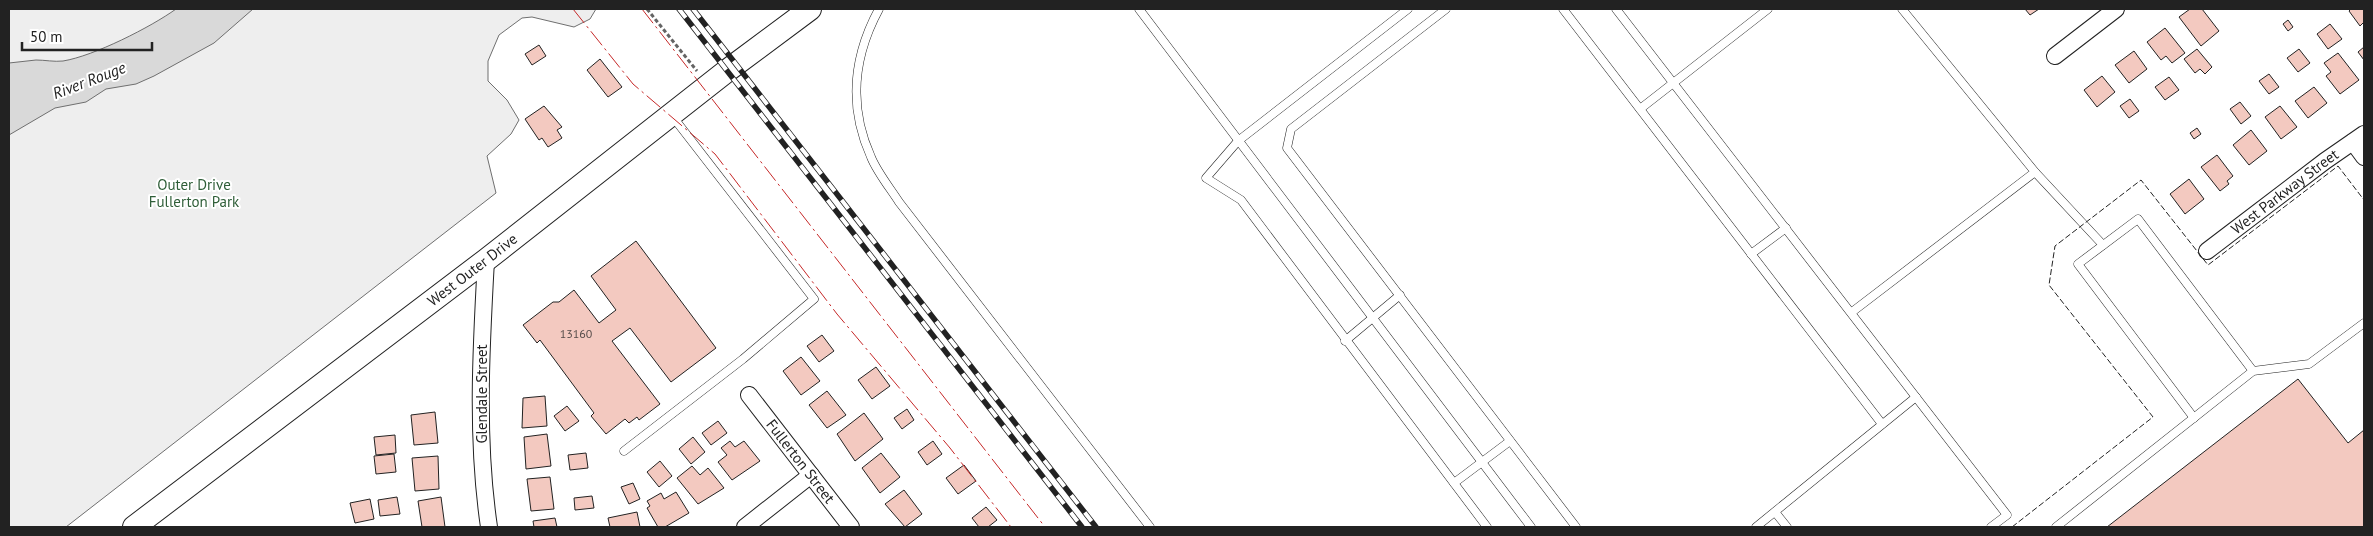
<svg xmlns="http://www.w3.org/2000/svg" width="2373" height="536" font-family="'PT Sans',sans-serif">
  <rect width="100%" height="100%" fill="#fff"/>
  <polygon fill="#eee" stroke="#6f6f6f" points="9,9 596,9 590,19 574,27 532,17 522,18 499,35 488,61 488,81 507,100 519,120 511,134 487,156 496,193 66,527 9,527"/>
  <path fill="#d9d9d9" stroke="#6f6f6f" d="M176,9H253L214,43L154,76L136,84L106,89L86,102L55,108L9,135V63C18,62 27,61 36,60C45,60 54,62 63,61C94,56 151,27 176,9Z"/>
  <g fill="#f3c9c0" stroke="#222">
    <polygon points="2025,9 2039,9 2030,15"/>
    <polygon points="2190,9 2202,9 2219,31 2201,46 2179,17"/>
    <polygon points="2351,9 2364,9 2364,22 2360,26 2349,11"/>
    <polygon points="2288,20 2293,27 2288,31 2283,24"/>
    <polygon points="2330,24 2342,39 2328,49 2317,34"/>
    <polygon points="2165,28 2185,53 2172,63 2166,56 2161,60 2147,42"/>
    <polygon points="539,45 546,56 532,65 525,54"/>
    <polygon points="2364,47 2364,60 2358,52"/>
    <polygon points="2197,49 2212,67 2205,74 2200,69 2195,73 2184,59"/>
    <polygon points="2299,49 2310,63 2298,72 2287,58"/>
    <polygon points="2134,51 2147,69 2129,83 2115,65"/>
    <polygon points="2338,53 2359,80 2340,94 2326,76 2331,72 2324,63"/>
    <polygon points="600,59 622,87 608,97 587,70"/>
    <polygon points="2269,74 2279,87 2269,94 2259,81"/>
    <polygon points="2102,76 2115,92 2097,107 2084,90"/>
    <polygon points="2169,77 2179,90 2165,100 2155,87"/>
    <polygon points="2314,87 2327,103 2308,118 2295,101"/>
    <polygon points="2130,99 2139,111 2129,118 2120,106"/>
    <polygon points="2240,102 2251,116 2241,124 2230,109"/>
    <polygon points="544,106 562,127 557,130 562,138 548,147 542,138 539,140 525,119"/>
    <polygon points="2280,106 2297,127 2281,139 2265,117"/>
    <polygon points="2197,128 2201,134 2194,139 2190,133"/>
    <polygon points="2251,130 2267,151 2249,165 2233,145"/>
    <polygon points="2217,155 2233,176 2227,181 2229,184 2220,191 2201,167"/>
    <polygon points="2189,179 2204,199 2185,214 2170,194"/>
    <polygon points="636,241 716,348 671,382 630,328 612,341 660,404 639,420 637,417 629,423 625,419 606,434 591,416 594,413 540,340 537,343 523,325 553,302 559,302 574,290 599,323 616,310 591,276"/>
    <polygon points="822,335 834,351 819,362 807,346"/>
    <polygon points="801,357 820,381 801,395 783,371"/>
    <polygon points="876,367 890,386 872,399 858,380"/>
    <polygon points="2298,379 2348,443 2364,430 2364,527 2107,527"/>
    <polygon points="827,391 846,415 827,428 809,405"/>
    <polygon points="545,396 547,426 522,428 523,398"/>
    <polygon points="567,406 579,421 565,431 554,416"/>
    <polygon points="907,409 914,420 902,429 894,418"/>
    <polygon points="435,412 438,443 414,445 411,415"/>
    <polygon points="864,413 883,439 855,461 837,434"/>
    <polygon points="718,421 727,433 711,445 702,433"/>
    <polygon points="547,434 551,466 526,469 524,437"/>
    <polygon points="395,435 396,453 376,455 374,437"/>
    <polygon points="693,437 705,452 691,464 679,449"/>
    <polygon points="730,441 735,447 744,441 760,461 732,480 718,462 727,455 721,448"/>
    <polygon points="933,441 942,454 927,465 918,452"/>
    <polygon points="586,453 588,468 570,470 568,455"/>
    <polygon points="881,453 900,477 880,493 862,468"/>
    <polygon points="394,454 396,472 376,474 374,456"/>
    <polygon points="438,456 439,489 415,491 412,458"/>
    <polygon points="660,461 672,476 659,487 647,472"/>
    <polygon points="964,465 976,481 958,494 946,478"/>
    <polygon points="692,466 700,475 708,468 724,488 698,504 677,478"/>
    <polygon points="550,477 554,509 531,511 527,479"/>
    <polygon points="633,483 640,499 629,504 621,487"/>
    <polygon points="904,490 922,514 905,527 885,504"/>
    <polygon points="676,492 689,513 665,527 658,527 647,508 650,506 647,501 661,493 664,499"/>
    <polygon points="592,496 594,508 575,510 574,498"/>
    <polygon points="397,497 400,514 380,516 378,500"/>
    <polygon points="441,497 445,527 422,527 418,501"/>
    <polygon points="370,499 374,519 355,523 350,503"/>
    <polygon points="986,507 997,520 988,527 979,527 972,518"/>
    <polygon points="637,512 640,527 610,527 608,518"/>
    <polygon points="555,518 557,527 534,527 533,521"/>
  </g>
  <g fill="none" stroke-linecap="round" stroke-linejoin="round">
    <g stroke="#222" stroke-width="9">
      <g id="lane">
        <path d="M879,9C853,57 848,106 871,157C877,172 890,188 899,202L1150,527"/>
        <polyline points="1139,9 1531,527"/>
        <polyline points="1408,9 1238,141 1206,178 1241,200 1487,527"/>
        <polyline points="1446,9 1291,129 1287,148 1576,527"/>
        <polyline points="1563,9 1882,424"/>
        <polyline points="1616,9 2007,515 1991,527"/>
        <polyline points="1640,109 1768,9"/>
        <polyline points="2035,172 2103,245"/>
        <polyline points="1751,254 1786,228"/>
        <polyline points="1852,312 2035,172 1902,9"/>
        <polyline points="1345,341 1400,295"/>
        <polyline points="2194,418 2078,264 2138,219 2253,371"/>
        <polyline points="624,451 743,359 814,299 673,117"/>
        <polyline points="1454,483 1510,441"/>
        <polyline points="1775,512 1787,527"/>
        <polyline points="1756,527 1916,397"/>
        <polyline points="2056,527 2253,371 2309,364 2364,323"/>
      </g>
    </g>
    <g stroke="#222" stroke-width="18">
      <g id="street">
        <polyline points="2055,56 2116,9"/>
        <polyline points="2353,142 2364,157"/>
        <path id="s1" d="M2207,251L2325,161L2364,134"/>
        <path d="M486,260C481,349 476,439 489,527"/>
        <path id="s2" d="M749,395L851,527"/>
        <polyline points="745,527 811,475"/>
      </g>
    </g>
    <g stroke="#222" stroke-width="24">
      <g id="secondary">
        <path id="s3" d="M134,527L486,260L728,70L810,9"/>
      </g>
    </g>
    <polyline stroke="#646464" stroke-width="3" stroke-dasharray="4 2.5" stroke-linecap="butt" points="647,9 697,71"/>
    <use href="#lane" stroke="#fff" stroke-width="8"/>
    <use href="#street" stroke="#fff" stroke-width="16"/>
    <use href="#secondary" stroke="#fff" stroke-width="22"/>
    <g stroke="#222" stroke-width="5.5">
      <g id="rail">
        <polyline points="679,9 1082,527"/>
        <polyline points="693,9 1096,527"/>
      </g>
    </g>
    <use href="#rail" stroke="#fff" stroke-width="4" stroke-dasharray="11" stroke-linecap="butt"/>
    <polyline stroke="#222" stroke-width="1" stroke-dasharray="6 2.5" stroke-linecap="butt" points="2012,527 2153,417 2049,285 2055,246 2141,180 2208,265 2338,166 2364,200"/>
    <g stroke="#c62828" stroke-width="1" stroke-dasharray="18 4 2.5 4" stroke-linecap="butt">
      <polyline points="573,9 633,84 715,154 837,314 950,448 1011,527"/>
      <polyline points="642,9 1045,527"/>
    </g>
  </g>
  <g text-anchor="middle" stroke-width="4" stroke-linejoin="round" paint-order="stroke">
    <g font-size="12" fill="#564c4a">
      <text x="576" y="338">13160</text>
    </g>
    <g font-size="15" fill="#2f5e38" stroke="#fff">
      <text x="194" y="190">Outer Drive<tspan x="194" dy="17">Fullerton Park</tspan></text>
    </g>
    <g font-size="15" fill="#222" stroke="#fff">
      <text dy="5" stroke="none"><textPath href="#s1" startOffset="98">West Parkway Street</textPath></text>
      <text dy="5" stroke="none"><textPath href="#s3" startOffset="425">West Outer Drive</textPath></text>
      <text transform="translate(482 394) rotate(-90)" y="5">Glendale Street</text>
      <text dy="5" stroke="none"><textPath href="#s2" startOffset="84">Fullerton Street</textPath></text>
    </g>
    <g font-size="16" font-style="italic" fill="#222" stroke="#fff">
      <text transform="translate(89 80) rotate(-21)" y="6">River Rouge</text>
    </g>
  </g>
  <rect width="2373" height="536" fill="none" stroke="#222222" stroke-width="20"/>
  <path d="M22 42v8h130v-8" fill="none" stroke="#222222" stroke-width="2.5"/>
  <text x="30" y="42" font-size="15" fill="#222222" stroke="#ffffff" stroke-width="4" paint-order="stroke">50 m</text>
</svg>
